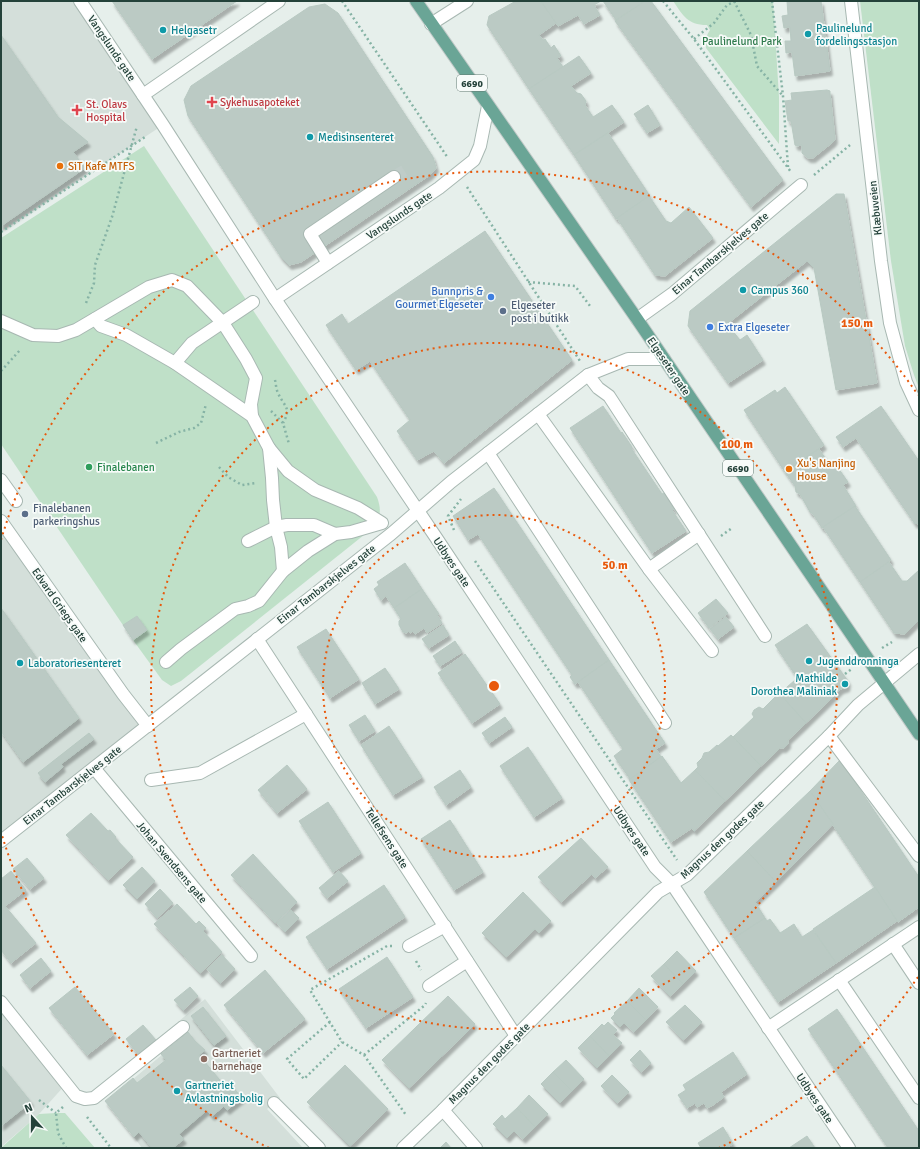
<svg xmlns="http://www.w3.org/2000/svg" width="920" height="1149" font-family="Signika,sans-serif">
  <defs>
    <filter id="shadow"><feDropShadow dx="2.5" dy="4.5" stdDeviation="1" flood-color="#0004"/></filter>
  </defs>
  <rect width="100%" height="100%" fill="#e6efeb"/>
  <g fill="#d4dfda">
    <polygon points="1,1 80,1 163,125 1,232"/>
    <polygon points="1,521 148,726 1,841"/>
    <polygon points="205,999 280,1098 267,1109 303,1148 142,1148 107,1101 188,1033 178,1022"/>
    <polygon points="1,1002 66,1084 39,1114 1,1147"/>
  </g>
  <g fill="#bfe0c8">
    <path d="M673,1H773L779,97V144L706,48C705,40 706,36 710,30L707,25C687,25 683,15 673,1Z"/>
    <polygon points="860,1 919,1 919,388 914,375 905,346 891,261"/>
    <path d="M144,146L377,497C382,511 380,515 374,527L181,681L171,686L162,680L133,640L1,444V238Z"/>
    <polygon points="56,1113 65,1113 95,1148 1,1148 39,1114"/>
  </g>
  <g fill="#bbcac4" stroke="#b8c9c2" filter="url(#shadow)">
    <polygon points="112,1 237,1 152,59"/>
    <polygon points="516,1 541,1 556,23 539,35 543,40 545,39 551,48 554,45 561,56 557,58 563,67 529,89 487,25 489,16"/>
    <polygon points="541,1 601,1 594,5 600,15 584,24 578,15 558,26"/>
    <polygon points="603,1 645,1 616,20"/>
    <polygon points="645,1 651,1 783,180 751,207 615,21"/>
    <polygon points="787,1 821,1 830,71 795,76 792,52 786,53 785,41 791,41 790,27 784,28 782,16 788,15"/>
    <polygon points="325,4 338,13 433,157 436,168 430,175 301,262 289,265 281,257 188,116 184,100 191,86 309,7"/>
    <polygon points="1,35 58,117 88,142 73,152 85,168 1,226"/>
    <polygon points="579,56 591,73 571,86 577,93 581,94 586,101 585,105 593,117 612,105 624,122 574,155 529,89"/>
    <polygon points="827,90 830,91 830,93 835,139 833,142 813,158 808,158 802,153 802,145 797,146 795,145 791,121 788,121 785,101 792,100 791,93"/>
    <polygon points="648,105 660,125 647,133 634,114"/>
    <polygon points="608,133 650,196 616,219 574,155"/>
    <polygon points="836,194 844,194 877,383 836,390 814,268 807,261 727,324 740,340 747,335 763,360 728,383 688,326 690,311"/>
    <polygon points="649,196 666,221 671,223 689,207 713,238 665,276 655,275 617,218"/>
    <polygon points="485,231 572,360 444,463 434,451 417,460 397,431 410,420 370,361 356,370 326,325 342,314 348,324"/>
    <polygon points="785,387 824,445 785,472 744,410 775,390 777,393"/>
    <polygon points="603,406 621,433 622,432 632,447 631,448 662,494 664,493 674,509 672,510 686,531 652,553 570,428"/>
    <polygon points="881,406 919,461 919,523 917,524 916,523 915,524 856,438 843,447 836,437"/>
    <polygon points="819,449 832,468 836,465 848,482 843,485 856,506 822,528 813,514 810,512 800,494 796,492 795,486 785,472"/>
    <polygon points="494,488 609,660 575,684 570,677 572,675 478,534 468,540 453,516"/>
    <polygon points="855,506 891,560 860,582 823,527"/>
    <polygon points="889,562 902,581 907,581 919,570 919,620 905,634 894,633 860,582"/>
    <polygon points="405,563 422,589 394,608 386,596 381,600 374,589 379,585 377,582"/>
    <polygon points="422,589 439,614 437,615 442,623 427,633 424,628 415,634 413,631 410,633 409,631 407,633 403,632 399,625 399,621 401,619 394,608"/>
    <polygon points="716,599 728,613 709,628 698,613"/>
    <polygon points="1,608 79,718 23,762 1,731"/>
    <polygon points="137,616 147,630 133,640 123,625"/>
    <polygon points="726,617 734,627 718,639 710,629"/>
    <polygon points="807,624 848,681 847,687 841,689 806,723 779,694 795,680 796,676 775,645"/>
    <polygon points="443,625 449,635 429,648 422,639"/>
    <polygon points="326,629 359,679 330,698 297,647"/>
    <polygon points="455,641 462,652 440,666 433,656"/>
    <polygon points="465,654 500,704 472,723 438,673"/>
    <polygon points="609,660 665,743 656,749 661,757 630,779 614,756 623,749 578,682"/>
    <polygon points="385,668 399,689 375,704 362,683"/>
    <polygon points="779,693 806,723 788,740 788,744 784,748 780,748 761,766 733,737 754,717 752,714 754,710 759,707 763,709"/>
    <polygon points="365,715 375,731 359,741 349,725"/>
    <polygon points="505,717 512,727 489,743 482,733"/>
    <polygon points="389,726 422,777 393,795 361,745"/>
    <polygon points="89,733 94,739 61,764 63,767 45,782 38,773"/>
    <polygon points="731,735 761,766 725,801 695,770 698,767 697,763 702,758 704,753 709,752 717,745 718,746"/>
    <polygon points="528,747 562,798 534,817 500,766"/>
    <polygon points="662,756 681,783 695,770 725,801 694,831 692,828 671,842 629,780"/>
    <polygon points="840,760 919,877 919,907 898,922 810,791"/>
    <polygon points="287,765 307,789 277,813 258,790"/>
    <polygon points="460,770 471,787 446,805 434,787"/>
    <polygon points="810,791 833,824 776,882 747,851"/>
    <polygon points="328,802 361,853 333,872 299,821"/>
    <polygon points="91,813 108,831 110,830 116,837 115,838 133,857 108,880 66,835"/>
    <polygon points="450,820 483,872 454,890 421,839"/>
    <polygon points="581,838 608,867 595,878 592,874 561,902 538,877"/>
    <polygon points="747,851 776,882 755,902 765,918 734,938 704,892"/>
    <polygon points="253,854 297,902 275,923 231,875"/>
    <polygon points="27,858 44,878 30,889 13,869"/>
    <polygon points="142,867 155,881 137,899 123,885"/>
    <polygon points="11,871 26,890 5,906 36,943 11,963 1,950 1,879"/>
    <polygon points="339,871 348,881 327,898 319,888"/>
    <polygon points="384,885 405,917 327,969 306,937"/>
    <polygon points="875,887 897,921 836,963 813,929"/>
    <polygon points="160,889 173,903 157,918 145,904"/>
    <polygon points="523,892 551,921 539,933 535,929 506,957 482,933"/>
    <polygon points="177,904 196,924 199,921 206,928 203,931 222,952 200,973 154,924"/>
    <polygon points="291,910 299,918 285,932 277,923"/>
    <polygon points="765,918 767,921 770,919 780,933 794,924 802,937 813,930 836,963 778,1002 734,938"/>
    <polygon points="677,951 696,971 683,984 664,964"/>
    <polygon points="222,955 235,969 220,983 207,969"/>
    <polygon points="387,957 413,997 366,1028 339,989"/>
    <polygon points="41,958 51,971 30,988 20,975"/>
    <polygon points="664,964 683,984 670,996 651,976"/>
    <polygon points="265,970 305,1019 263,1053 224,1005"/>
    <polygon points="75,987 114,1034 87,1055 49,1008"/>
    <polygon points="190,987 198,996 183,1010 174,1000"/>
    <polygon points="639,988 658,1007 646,1020 627,1001"/>
    <polygon points="448,996 475,1024 409,1088 382,1060"/>
    <polygon points="627,1001 646,1020 634,1032 624,1023 620,1027 611,1018 615,1014 614,1013"/>
    <polygon points="685,1005 702,1022 683,1040 666,1022"/>
    <polygon points="203,1007 226,1036 214,1045 191,1016"/>
    <polygon points="837,1009 919,1131 919,1148 888,1148 808,1029"/>
    <polygon points="608,1022 617,1030 613,1035 622,1043 609,1056 590,1036 602,1024 604,1026"/>
    <polygon points="143,1025 156,1040 138,1054 126,1039"/>
    <polygon points="188,1032 195,1041 205,1050 199,1055 224,1085 228,1081 242,1098 227,1110 224,1106 212,1116 207,1110 179,1134 184,1139 173,1148 152,1148 139,1132 134,1137 105,1101 133,1078 137,1083 166,1060 161,1054"/>
    <polygon points="590,1036 609,1056 597,1068 578,1048"/>
    <polygon points="640,1050 651,1063 641,1072 630,1060"/>
    <polygon points="733,1052 747,1074 721,1092 724,1097 713,1105 707,1108 704,1103 697,1107 695,1103 687,1108 678,1095 686,1090 683,1085"/>
    <polygon points="566,1060 584,1079 572,1091 553,1072"/>
    <polygon points="1,1065 31,1102 1,1126"/>
    <polygon points="345,1065 388,1109 350,1146 307,1102"/>
    <polygon points="553,1072 572,1091 560,1103 541,1084"/>
    <polygon points="612,1075 629,1092 617,1103 601,1086"/>
    <polygon points="529,1095 548,1114 535,1127 517,1108"/>
    <polygon points="517,1108 535,1127 523,1139 514,1131 507,1138 493,1124 502,1115 505,1119"/>
    <polygon points="723,1127 733,1144 726,1148 701,1148 698,1143"/>
    <polygon points="807,1136 815,1148 789,1148"/>
    <polygon points="446,1142 451,1148 440,1148"/>
  </g>
  <g fill="none" stroke-linecap="round" stroke-linejoin="round">
    <polyline stroke="#bfccc8" stroke-width="12" stroke-dasharray="12 6" stroke-linecap="butt" points="394,177 407,169"/>
    <g stroke="#a8b8b2" stroke-width="14">
      <g id="minor">
        <polyline points="80,1 163,125 275,299 437,539 655,867 672,884 849,1148"/>
        <polyline points="851,1 881,261 890,323 906,382 919,410"/>
        <polyline points="431,24 467,1"/>
        <polyline points="143,95 279,1"/>
        <polyline points="328,263 310,234 394,177"/>
        <polyline points="275,299 439,188 474,160 480,146 488,106"/>
        <polyline points="95,319 101,326 126,335 175,363 252,416 269,448 288,471 315,490 358,508 382,523 351,532 335,534 308,551 283,571 259,601 248,606 235,609 181,649 166,662"/>
        <polyline points="637,319 672,294 801,185"/>
        <polyline points="1,321 33,335 58,336 76,330 149,287 172,280 187,286 223,323 246,359 256,378 251,404 252,416"/>
        <polyline points="175,363 192,343 253,302"/>
        <polyline points="588,375 598,388 609,396 765,636"/>
        <polyline points="538,414 649,569 712,651"/>
        <polyline points="269,448 272,478 273,500 276,527 281,547 283,571"/>
        <polyline points="488,453 665,723"/>
        <polyline points="1,480 16,501"/>
        <polyline points="1,521 123,694 148,726"/>
        <polyline points="248,541 276,527 287,525 314,525 335,534"/>
        <polyline points="649,569 699,534"/>
        <polyline points="257,639 516,1036"/>
        <polyline points="829,736 919,856"/>
        <polyline points="94,768 251,956"/>
        <polyline points="151,780 200,773 306,714"/>
        <polyline points="1,841 391,534 451,482 588,375 628,359 664,359"/>
        <polyline points="893,944 919,983"/>
        <polyline points="409,946 445,926"/>
        <polyline points="839,980 919,1098"/>
        <polyline points="429,986 467,961"/>
        <polyline points="1,1002 76,1096 85,1099 94,1098 183,1027"/>
        <polyline points="768,1028 919,927"/>
        <polyline points="274,1103 319,1148"/>
        <polyline points="443,1110 476,1148"/>
        <polyline points="403,1148 443,1110 658,892 687,875 829,736 858,705 919,654"/>
      </g>
    </g>
    <g stroke="#c2cac8" stroke-width="14">
      <polyline id="major" points="416,1 637,319 919,734"/>
    </g>
    <g stroke="#86b3a5" stroke-width="2.5" stroke-dasharray="2 3" stroke-linecap="butt">
      <polyline points="342,1 448,158"/>
      <polyline points="663,1 694,39 791,172"/>
      <polyline points="734,1 751,35 757,66 783,96"/>
      <polyline points="772,1 783,96 788,167"/>
      <polyline points="694,39 714,23 727,5 737,1"/>
      <polyline points="814,175 850,145"/>
      <polyline points="467,187 580,361"/>
      <polyline points="1,232 145,137"/>
      <polyline points="528,282 575,286 590,306"/>
      <polyline points="86,303 94,283 95,265 112,217 137,126"/>
      <polyline points="1,371 21,349"/>
      <path d="M275,380C276,384 276,389 278,393C284,407 292,407 283,423"/>
      <polyline points="271,411 283,423 289,444"/>
      <polyline points="156,443 179,432 194,428 201,423 206,404"/>
      <polyline points="219,467 228,477 242,485 256,483"/>
      <polyline points="454,530 448,516 461,499"/>
      <polyline points="721,536 732,528"/>
      <polyline points="475,561 677,860"/>
      <polyline points="882,648 892,642"/>
      <polyline points="845,674 853,668"/>
      <polyline points="392,946 387,946 310,990 342,1042 364,1055 406,1115"/>
      <polyline points="416,961 421,970"/>
      <polyline points="330,1022 287,1059 304,1079 342,1042"/>
      <polyline points="364,1055 425,1005 426,1003"/>
      <polyline points="39,1100 56,1113"/>
      <polyline points="63,1107 56,1113 58,1133 66,1148"/>
      <polyline points="87,1117 111,1148"/>
    </g>
    <use href="#minor" stroke="#fff" stroke-width="12"/>
    <use href="#major" stroke="#6aa596" stroke-width="12"/>
  </g>
  <g fill="none" stroke="#e8590c" stroke-width="2" stroke-dasharray="2 4">
    <circle cx="494" cy="686" r="171"/>
    <circle cx="494" cy="686" r="343"/>
    <path d="M918 977A514 514 0 0 1 719 1148M269 1148A514 514 0 0 1 1 832M1 540A514 514 0 0 1 918 395"/>
  </g>
  <g fill="#0f9aa8" stroke="#f7fbf9" stroke-width="1.5">
    <circle cx="163" cy="30" r="4"/>
    <circle cx="808" cy="34" r="4"/>
    <circle cx="310" cy="137" r="4"/>
    <circle cx="743" cy="290" r="4"/>
    <circle cx="809" cy="661" r="4"/>
    <circle cx="20" cy="663" r="4"/>
    <circle cx="845" cy="684" r="4"/>
    <circle cx="177" cy="1091" r="4"/>
  </g>
  <g fill="#e0444e" stroke="#f7fbf9" stroke-width="1.5">
    <path d="M210 96h4v4h4v4h-4v4h-4v-4h-4v-4h4z"/>
    <path d="M75 104h4v4h4v4h-4v4h-4v-4h-4v-4h4z"/>
  </g>
  <g fill="#e8710a" stroke="#f7fbf9" stroke-width="1.5">
    <circle cx="60" cy="166" r="4"/>
    <circle cx="789" cy="469" r="4"/>
  </g>
  <g fill="#3f7fe0" stroke="#f7fbf9" stroke-width="1.5">
    <circle cx="491" cy="297" r="4"/>
    <circle cx="710" cy="327" r="4"/>
  </g>
  <g fill="#5c6f8a" stroke="#f7fbf9" stroke-width="1.5">
    <circle cx="503" cy="311" r="4"/>
    <circle cx="25" cy="514" r="4"/>
  </g>
  <circle fill="#2e9e5b" stroke="#f7fbf9" stroke-width="1.5" cx="89" cy="467" r="4"/>
  <circle fill="#8d6e63" stroke="#f7fbf9" stroke-width="1.5" cx="204" cy="1059" r="4"/>
  <g text-anchor="middle" stroke-width="3.5" stroke-linejoin="round" paint-order="stroke">
    <g fill="#f7fbf9" stroke="#637a73" stroke-width="1">
      <rect x="457" y="75" width="30" height="16" rx="3"/>
      <rect x="723" y="460" width="30" height="16" rx="3"/>
    </g>
    <g font-size="10" font-weight="bold" fill="#24423a">
      <text x="472" y="87">6690</text>
      <text x="738" y="472">6690</text>
    </g>
    <g font-size="11" fill="#0d838f" stroke="#f7fbf9" text-anchor="start">
      <text x="816" y="32">Paulinelund<tspan x="816" dy="13">fordelingsstasjon</tspan></text>
      <text x="171" y="34">Helgasetr</text>
      <text x="318" y="141">Medisinsenteret</text>
      <text x="751" y="294">Campus 360</text>
      <text x="817" y="665">Jugenddronninga</text>
      <text x="28" y="667">Laboratoriesenteret</text>
      <text x="837" y="682" text-anchor="end">Mathilde<tspan x="837" dy="13">Dorothea Maliniak</tspan></text>
      <text x="185" y="1089">Gartneriet<tspan x="185" dy="13">Avlastningsbolig</tspan></text>
    </g>
    <g font-size="11" fill="#2d7a4b" stroke="#f7fbf9">
      <text x="742" y="45">Paulinelund Park</text>
    </g>
    <g font-size="11" fill="#24423a" stroke="#f7fbf9">
      <text transform="translate(112 48) rotate(56)" y="4">Vangslunds gate</text>
      <text transform="translate(875 208) rotate(-96)" y="4">Klæbuveien</text>
      <text transform="translate(399 215) rotate(-34)" y="4">Vangslunds gate</text>
      <text transform="translate(720 253) rotate(-40)" y="4">Einar Tambarskjelves gate</text>
      <text transform="translate(669 366) rotate(56)" y="4">Elgeseter gate</text>
      <text transform="translate(452 562) rotate(56)" y="4">Udbyes gate</text>
      <text transform="translate(326 584) rotate(-38)" y="4">Einar Tambarskjelves gate</text>
      <text transform="translate(60 605) rotate(55)" y="4">Edvard Griegs gate</text>
      <text transform="translate(72 785) rotate(-38)" y="4">Einar Tambarskjelves gate</text>
      <text transform="translate(632 831) rotate(56)" y="4">Udbyes gate</text>
      <text transform="translate(387 838) rotate(57)" y="4">Tellefsens gate</text>
      <text transform="translate(722 839) rotate(-43)" y="4">Magnus den godes gate</text>
      <text transform="translate(172 862) rotate(50)" y="4">Johan Svendsens gate</text>
      <text transform="translate(489 1063) rotate(-45)" y="4">Magnus den godes gate</text>
      <text transform="translate(815 1098) rotate(56)" y="4">Udbyes gate</text>
    </g>
    <g font-size="11" fill="#be3a42" stroke="#f7fbf9" text-anchor="start">
      <text x="220" y="106">Sykehusapoteket</text>
      <text x="86" y="108">St. Olavs<tspan x="86" dy="13">Hospital</tspan></text>
    </g>
    <g font-size="11" fill="#c56008" stroke="#f7fbf9" text-anchor="start">
      <text x="68" y="170">SiT Kafe MTFS</text>
      <text x="797" y="467">Xu's Nanjing<tspan x="797" dy="13">House</tspan></text>
    </g>
    <g font-size="11" fill="#366cbe" stroke="#f7fbf9" text-anchor="end">
      <text x="483" y="295">Bunnpris &amp;<tspan x="483" dy="13">Gourmet Elgeseter</tspan></text>
      <text x="718" y="331" text-anchor="start">Extra Elgeseter</text>
    </g>
    <g font-size="11" fill="#4e5e75" stroke="#f7fbf9" text-anchor="start">
      <text x="511" y="309">Elgeseter<tspan x="511" dy="13">post i butikk</tspan></text>
      <text x="33" y="512">Finalebanen<tspan x="33" dy="13">parkeringshus</tspan></text>
    </g>
    <g font-size="11" fill="#27864d" stroke="#f7fbf9" text-anchor="start">
      <text x="97" y="471">Finalebanen</text>
    </g>
    <g font-size="11" fill="#785e54" stroke="#f7fbf9" text-anchor="start">
      <text x="212" y="1057">Gartneriet<tspan x="212" dy="13">barnehage</tspan></text>
    </g>
  </g>
  <circle cx="494" cy="686" r="6" fill="#e8590c" stroke="#f7fbf9" stroke-width="2"/>
  <g font-size="12" text-anchor="middle" font-weight="bold" fill="#e8590c" stroke="#f7fbf9" stroke-width="3.5" stroke-linejoin="round" paint-order="stroke">
    <text x="857" y="327">150 m</text>
    <text x="737" y="448">100 m</text>
    <text x="615" y="569">50 m</text>
  </g>
  <rect width="920" height="1149" fill="none" stroke="#24423a" stroke-width="4"/>
  <g transform="translate(32 1117) rotate(339)" stroke="#f7fbf9" stroke-width="3" paint-order="stroke">
  <path d="M0-3L7 15L0 10L-7 15Z" fill="#24423a"/>
  <text y="-6" font-size="11" font-weight="bold" text-anchor="middle" fill="#24423a">N</text>
  </g>
</svg>
